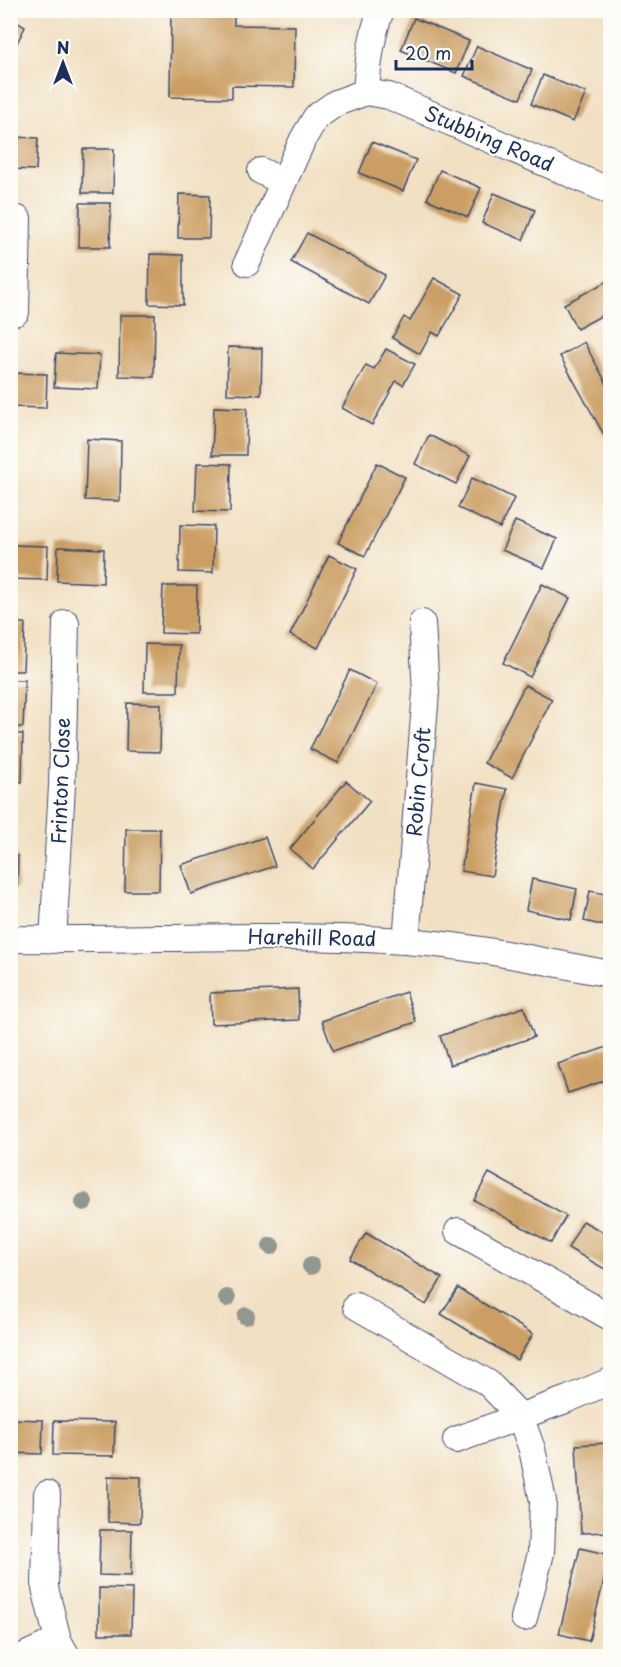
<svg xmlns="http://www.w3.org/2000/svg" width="621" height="1667" font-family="'Playpen Sans',sans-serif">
  <rect width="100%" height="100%" fill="#fdfcf7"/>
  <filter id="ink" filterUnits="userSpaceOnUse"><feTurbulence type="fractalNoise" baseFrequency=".0167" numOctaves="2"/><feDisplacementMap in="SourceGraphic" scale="12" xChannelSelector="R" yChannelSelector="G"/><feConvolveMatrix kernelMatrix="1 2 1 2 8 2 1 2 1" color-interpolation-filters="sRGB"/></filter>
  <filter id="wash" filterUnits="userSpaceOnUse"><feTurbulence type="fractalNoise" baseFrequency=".008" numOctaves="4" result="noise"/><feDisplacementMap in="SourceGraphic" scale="24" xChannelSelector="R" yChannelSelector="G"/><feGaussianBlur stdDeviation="1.35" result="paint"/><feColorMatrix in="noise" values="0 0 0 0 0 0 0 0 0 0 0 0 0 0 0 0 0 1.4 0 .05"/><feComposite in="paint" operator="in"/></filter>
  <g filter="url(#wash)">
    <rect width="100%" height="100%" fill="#f1e0c2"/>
    <g id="blocks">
      <g fill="#cb9f64">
        <polygon points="10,10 21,10 15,21 25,27 14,49 10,47"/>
        <polygon points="171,10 234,10 234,25 295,26 294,87 232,86 232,98 170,97"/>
        <polygon points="446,10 470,10 466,20"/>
        <polygon points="414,18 469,41 456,73 401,50"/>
        <polygon points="477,46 532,70 520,99 464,76"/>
        <polygon points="543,75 586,93 573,122 531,104"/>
        <polygon points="10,137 38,138 36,170 10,169"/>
        <polygon points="372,142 416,160 403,191 359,173"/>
        <polygon points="83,149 114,149 113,193 82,193"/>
        <polygon points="440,170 481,188 468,217 427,199"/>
        <polygon points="494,193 535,210 523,240 482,223"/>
        <polygon points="179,194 210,195 209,238 178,238"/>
        <polygon points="80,203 111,203 110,247 79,247"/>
        <polygon points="307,233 385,275 369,304 291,262"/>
        <polygon points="150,254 183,255 183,305 149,304"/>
        <polygon points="434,278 463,294 439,336 432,332 420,354 392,338 404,317 410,321"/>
        <polygon points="608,281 610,286 610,311 577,329 564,304"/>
        <polygon points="120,315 155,315 154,377 119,376"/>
        <polygon points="584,342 610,390 610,440 608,442 560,356"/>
        <polygon points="228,347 262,348 261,395 227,394"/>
        <polygon points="386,349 415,364 403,385 396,381 372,425 342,408 366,365 374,369"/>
        <polygon points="56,353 100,355 98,389 54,387"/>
        <polygon points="10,373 47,374 46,408 10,407"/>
        <polygon points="214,407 247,408 246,455 212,455"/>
        <polygon points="429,435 470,456 456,484 415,464"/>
        <polygon points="87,439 121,441 120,501 85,500"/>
        <polygon points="197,463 231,464 230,512 195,511"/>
        <polygon points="377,463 405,477 365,556 338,543"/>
        <polygon points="472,478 514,498 500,528 458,508"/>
        <polygon points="515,521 557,539 544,568 502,550"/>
        <polygon points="180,525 214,526 213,573 179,572"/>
        <polygon points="10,545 48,546 47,580 10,579"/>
        <polygon points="58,547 104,549 103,583 57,581"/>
        <polygon points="329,555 357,569 318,648 290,635"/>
        <polygon points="542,584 570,598 530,677 503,663"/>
        <polygon points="163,586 197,586 196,634 161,633"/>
        <polygon points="10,623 25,623 23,671 10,671"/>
        <polygon points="145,644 179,645 178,692 144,692"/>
        <polygon points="350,670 377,684 338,763 310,749"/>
        <polygon points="10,680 25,680 23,727 10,727"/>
        <polygon points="525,685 552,699 512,778 484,763"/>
        <polygon points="127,703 161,704 160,752 126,751"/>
        <polygon points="10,734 23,734 22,782 10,781"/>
        <polygon points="346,781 370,801 313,869 290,849"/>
        <polygon points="476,783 507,789 492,876 461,871"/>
        <polygon points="126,829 160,829 159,891 125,891"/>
        <polygon points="265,837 275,866 191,894 181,865"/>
        <polygon points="10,856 18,856 17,889 10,889"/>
        <polygon points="532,879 577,889 571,920 526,910"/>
        <polygon points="590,891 610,895 610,927 584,921"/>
        <polygon points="298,989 299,1020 211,1024 210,993"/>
        <polygon points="406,992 416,1022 333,1051 322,1021"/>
        <polygon points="524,1007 534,1037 450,1065 440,1036"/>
        <polygon points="610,1046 610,1079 568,1093 558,1064"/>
        <polygon points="489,1173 566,1216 551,1243 474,1200"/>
        <polygon points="583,1221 610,1236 610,1272 568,1248"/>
        <polygon points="366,1233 442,1278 426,1305 350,1259"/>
        <polygon points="458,1288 533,1334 517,1360 441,1314"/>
        <polygon points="10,1419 43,1420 42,1454 10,1453"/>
        <polygon points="54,1421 115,1422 114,1456 53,1455"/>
        <polygon points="607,1443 610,1532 581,1533 576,1445"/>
        <polygon points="108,1476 141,1477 140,1523 108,1522"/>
        <polygon points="100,1530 132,1530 131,1576 99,1575"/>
        <polygon points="10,1544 16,1544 15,1605 10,1605"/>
        <polygon points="580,1548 610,1555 589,1641 559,1634"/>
        <polygon points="99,1588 132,1589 131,1634 99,1634"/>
      </g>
    </g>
  </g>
  <g filter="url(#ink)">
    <use href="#blocks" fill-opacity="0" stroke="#3b4a6d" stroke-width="1.5"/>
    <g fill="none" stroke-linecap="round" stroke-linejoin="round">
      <g stroke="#3b4a6d" stroke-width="28">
        <g id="minor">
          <path d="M366,92C368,63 371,37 381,10"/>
          <polyline points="261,171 283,182"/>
          <polyline points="10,219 18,219 16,312"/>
          <polyline points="247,263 303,139 316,117 336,103 366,92 389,96 610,191"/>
          <path d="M10,939C142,941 273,932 405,941C474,946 542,961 610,974"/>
          <polyline points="53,940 62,786 66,623"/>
          <polyline points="406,941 426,692 422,623"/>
          <polyline points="458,1231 610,1317"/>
          <polyline points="356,1306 488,1383 520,1416 532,1449 543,1501 541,1553 524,1618"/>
          <polyline points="456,1440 568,1399 610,1381"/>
          <polyline points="47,1494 45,1588 58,1640 67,1656"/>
          <polyline points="24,1656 58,1640"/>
        </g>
      </g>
      <use href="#minor" stroke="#fff" stroke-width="26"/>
    </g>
    <g fill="#909890">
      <circle cx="84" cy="1202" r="9"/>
      <circle cx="271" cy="1246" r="9"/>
      <circle cx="311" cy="1266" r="9"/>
      <circle cx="227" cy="1298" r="9"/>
      <circle cx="246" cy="1316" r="9"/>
    </g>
  </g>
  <g text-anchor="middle" stroke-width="4.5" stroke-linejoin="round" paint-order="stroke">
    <g font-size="20" fill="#1b2f5e" stroke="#fdfcf7">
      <text transform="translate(489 139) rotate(23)" y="7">Stubbing Road</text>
      <text transform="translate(61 781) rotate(-88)" y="7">Frinton Close</text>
      <text transform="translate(419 782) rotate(-85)" y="7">Robin Croft</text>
      <text transform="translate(312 938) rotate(1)" y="7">Harehill Road</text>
    </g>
  </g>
  <rect width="621" height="1667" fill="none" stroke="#fdfcf7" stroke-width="36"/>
  <g transform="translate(63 63)" stroke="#fdfcf7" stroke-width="4.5" paint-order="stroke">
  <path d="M0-4.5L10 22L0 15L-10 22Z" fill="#1b2f5e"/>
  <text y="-9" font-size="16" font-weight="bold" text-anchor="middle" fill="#1b2f5e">N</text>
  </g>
  <path d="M396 60v9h76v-9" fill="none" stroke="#1b2f5e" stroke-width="3"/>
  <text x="405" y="60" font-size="18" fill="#1b2f5e" stroke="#fdfcf7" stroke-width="4.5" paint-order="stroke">20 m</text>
</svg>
